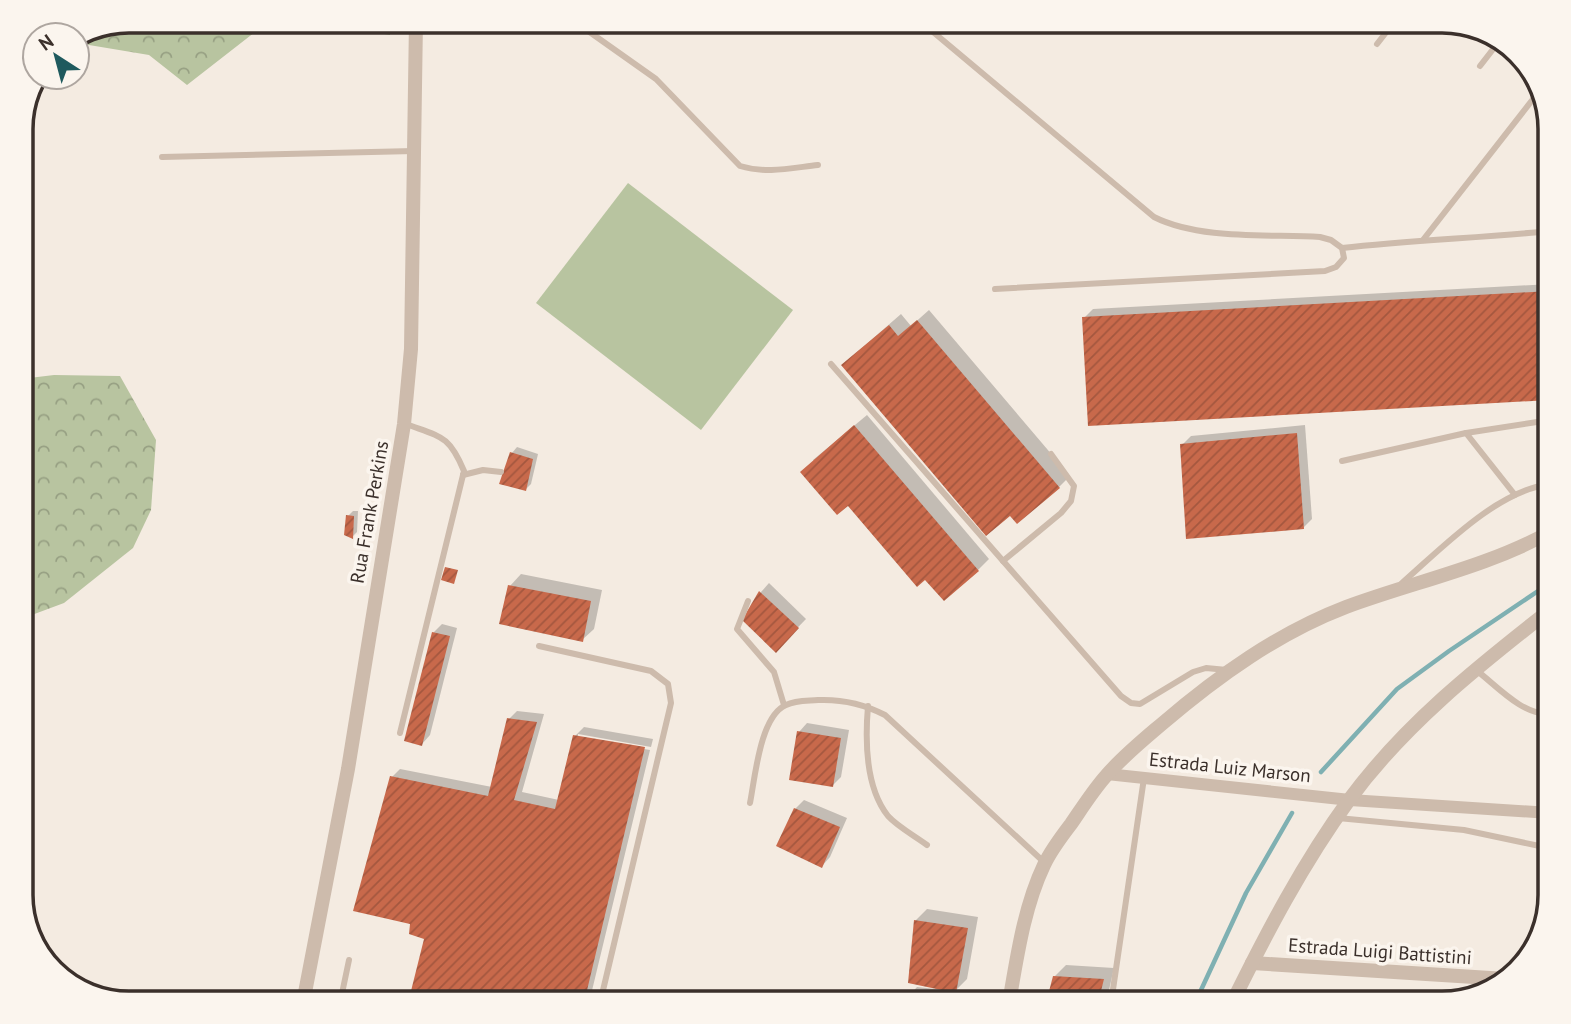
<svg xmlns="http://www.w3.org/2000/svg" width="1571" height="1024" font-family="'PT Sans',sans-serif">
  <defs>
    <pattern id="forest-crowns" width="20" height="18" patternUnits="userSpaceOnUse" patternTransform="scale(1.75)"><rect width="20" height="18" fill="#b8c4a0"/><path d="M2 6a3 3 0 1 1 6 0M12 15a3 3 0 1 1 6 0" fill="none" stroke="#97a083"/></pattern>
    <pattern id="building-hatch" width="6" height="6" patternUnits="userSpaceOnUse" patternTransform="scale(1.75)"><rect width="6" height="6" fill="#c8694b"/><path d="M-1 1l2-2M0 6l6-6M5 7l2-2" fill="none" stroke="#a4573f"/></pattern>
  </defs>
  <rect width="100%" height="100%" fill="#f4ebe1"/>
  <g fill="url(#forest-crowns)">
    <polygon points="129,21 269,21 187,85 149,55 77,43"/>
    <polygon points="307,21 390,21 390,35"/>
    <polygon points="54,375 120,376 156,440 151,510 133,548 64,603 21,619 21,379"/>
  </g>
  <polygon fill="#b8c4a0" points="628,183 793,310 701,430 536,303"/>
  <g fill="#0003">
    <polygon points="1550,284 1550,398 1084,318 1093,309"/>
    <polygon points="929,310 1070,476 1059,487 855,354 901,314 911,326"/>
    <polygon points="867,415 989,559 978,570 925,577 848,503 813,460"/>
    <polygon points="1305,425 1312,519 1303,528 1182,445 1191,436"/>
    <polygon points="517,447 538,454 531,484 526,489 512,453"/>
    <polygon points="353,511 358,511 357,532 352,537 348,516"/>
    <polygon points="521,574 602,590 594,629 582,640 510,586"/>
    <polygon points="769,583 806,619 776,650 744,620 761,592"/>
    <polygon points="442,624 457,628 430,735 422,744 433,633"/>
    <polygon points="517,711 544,714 522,792 559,800 575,736 584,727 653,739 651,747 578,734 578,738 650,750 589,1003 410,1003 426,938 412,923 392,777 400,769 492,787 509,719"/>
    <polygon points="807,723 849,730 841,777 832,786 799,732"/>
    <polygon points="804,800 847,818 830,857 822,866 795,809"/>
    <polygon points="927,909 978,917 967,979 955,991 966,992 964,1003 907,1003 909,996 917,987 935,989 915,921"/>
    <polygon points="1066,965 1114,968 1106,1003 1048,1003 1054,977"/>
    <polygon points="1453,990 1484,992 1442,1003 1432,1003"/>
  </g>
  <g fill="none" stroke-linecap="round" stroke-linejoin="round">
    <g stroke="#7fb0b2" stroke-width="4.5">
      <polyline points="1321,772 1397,689 1449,651 1550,583"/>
      <polyline points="1195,1003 1246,893 1292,813"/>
    </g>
  </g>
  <g fill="url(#building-hatch)">
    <polygon points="1550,291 1550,400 1088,426 1082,317"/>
    <polygon points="917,320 1060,488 1017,524 1010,516 986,536 841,365 889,325 898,336"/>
    <polygon points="854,425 979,571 944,601 925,580 917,587 848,506 837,515 800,472"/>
    <polygon points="1297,433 1304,529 1186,539 1180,444"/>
    <polygon points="510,452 533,459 526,491 499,484"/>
    <polygon points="346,515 354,516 353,539 344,535"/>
    <polygon points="445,567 458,570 454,584 441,580"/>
    <polygon points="508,585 591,601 583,642 499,624"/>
    <polygon points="759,591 799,628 776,653 742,620"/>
    <polygon points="432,632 450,636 422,746 404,741"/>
    <polygon points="507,718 537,722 514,800 555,809 573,735 645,747 584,1003 408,1003 424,939 409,934 410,924 353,911 390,776 488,796"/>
    <polygon points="797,731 841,738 833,787 789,780"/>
    <polygon points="794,808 840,827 822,868 776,846"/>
    <polygon points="914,920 968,928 956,993 908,983"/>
    <polygon points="1053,976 1104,979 1098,1003 1046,1003"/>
    <polygon points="907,995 959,1000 958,1003 905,1003"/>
  </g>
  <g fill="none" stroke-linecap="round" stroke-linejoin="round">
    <g stroke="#cdbbac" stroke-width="6">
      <path d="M574,21L656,79L740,166C766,174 791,168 818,165"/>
      <path d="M920,21L1154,217C1200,240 1268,234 1320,237L1331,240L1342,248L1344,258L1336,267L1325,271L995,289"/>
      <polyline points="1377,44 1395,21"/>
      <polyline points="1480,66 1501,39"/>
      <polyline points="162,157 414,151"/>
      <polyline points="1423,240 1537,94"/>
      <path d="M1342,248C1411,240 1481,238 1550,231"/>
      <polyline points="831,364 1121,696 1131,703 1140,704 1193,672 1206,668 1227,670"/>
      <polyline points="1466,433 1550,420"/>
      <polyline points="1342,461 1466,433 1515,495"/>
      <polyline points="463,475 483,470 501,472"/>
      <polyline points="1003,561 1061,513 1071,501 1074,486 1051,454"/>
      <path d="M1402,583C1441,549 1496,491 1550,484"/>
      <polyline points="748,601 737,629 774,672 784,705"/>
      <polyline points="539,646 651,671 668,684 671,703 600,1003"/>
      <path d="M1476,670C1497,686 1522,715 1550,714"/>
      <path d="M868,706C865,741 865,787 888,816C898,827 915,836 927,845"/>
      <path d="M400,733L464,471C449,435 441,437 406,424"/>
      <path d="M750,803C755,778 760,716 786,705C796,700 808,701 818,700C843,699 864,704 885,715L1045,863"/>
      <polyline points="1338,818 1464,830 1549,848"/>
      <polyline points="340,1003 349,960"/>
      <polyline points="1111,1003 1144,778"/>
    </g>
    <polyline stroke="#cdbbac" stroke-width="12" points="1107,774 1350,800 1550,813"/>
    <g stroke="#cdbbac" stroke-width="14">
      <polyline points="1252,963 1506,979"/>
      <polyline points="303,1003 348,769 404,424 411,349 416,21"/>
      <path d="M1009,1003C1017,957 1024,907 1044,865C1051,850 1061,837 1071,824C1082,808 1092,792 1105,777C1122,757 1143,740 1163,723C1218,676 1278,633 1346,607C1413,582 1487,567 1550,532"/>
      <path d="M1232,1003C1266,934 1303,863 1349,800C1404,725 1477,667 1550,610"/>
    </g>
  </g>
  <g text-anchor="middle" stroke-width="7" stroke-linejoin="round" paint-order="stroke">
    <g font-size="19" fill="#3b302b" stroke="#fbf5ee">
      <text transform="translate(369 512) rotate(-80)" y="7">Rua Frank Perkins</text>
      <text transform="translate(1230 767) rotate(6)" y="7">Estrada Luiz Marson</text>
      <text transform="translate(1380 951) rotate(4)" y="7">Estrada Luigi Battistini</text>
    </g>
  </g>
  <path d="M0 0H1571V1024H0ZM129 33H1442A96 96 0 0 1 1538 129V895A96 96 0 0 1 1442 991H129A96 96 0 0 1 33 895V129A96 96 0 0 1 129 33Z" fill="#fbf5ee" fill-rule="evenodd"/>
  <path fill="none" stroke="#3b302b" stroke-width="3.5" d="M129 33H1442A96 96 0 0 1 1538 129V895A96 96 0 0 1 1442 991H129A96 96 0 0 1 33 895V129A96 96 0 0 1 129 33Z"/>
  <g transform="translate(56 56) rotate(324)"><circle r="33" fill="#fbf5ee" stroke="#aea6a0" stroke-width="2"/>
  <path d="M0-5L12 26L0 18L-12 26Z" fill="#1f5a5e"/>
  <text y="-10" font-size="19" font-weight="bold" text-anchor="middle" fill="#3b302b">N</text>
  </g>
</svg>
